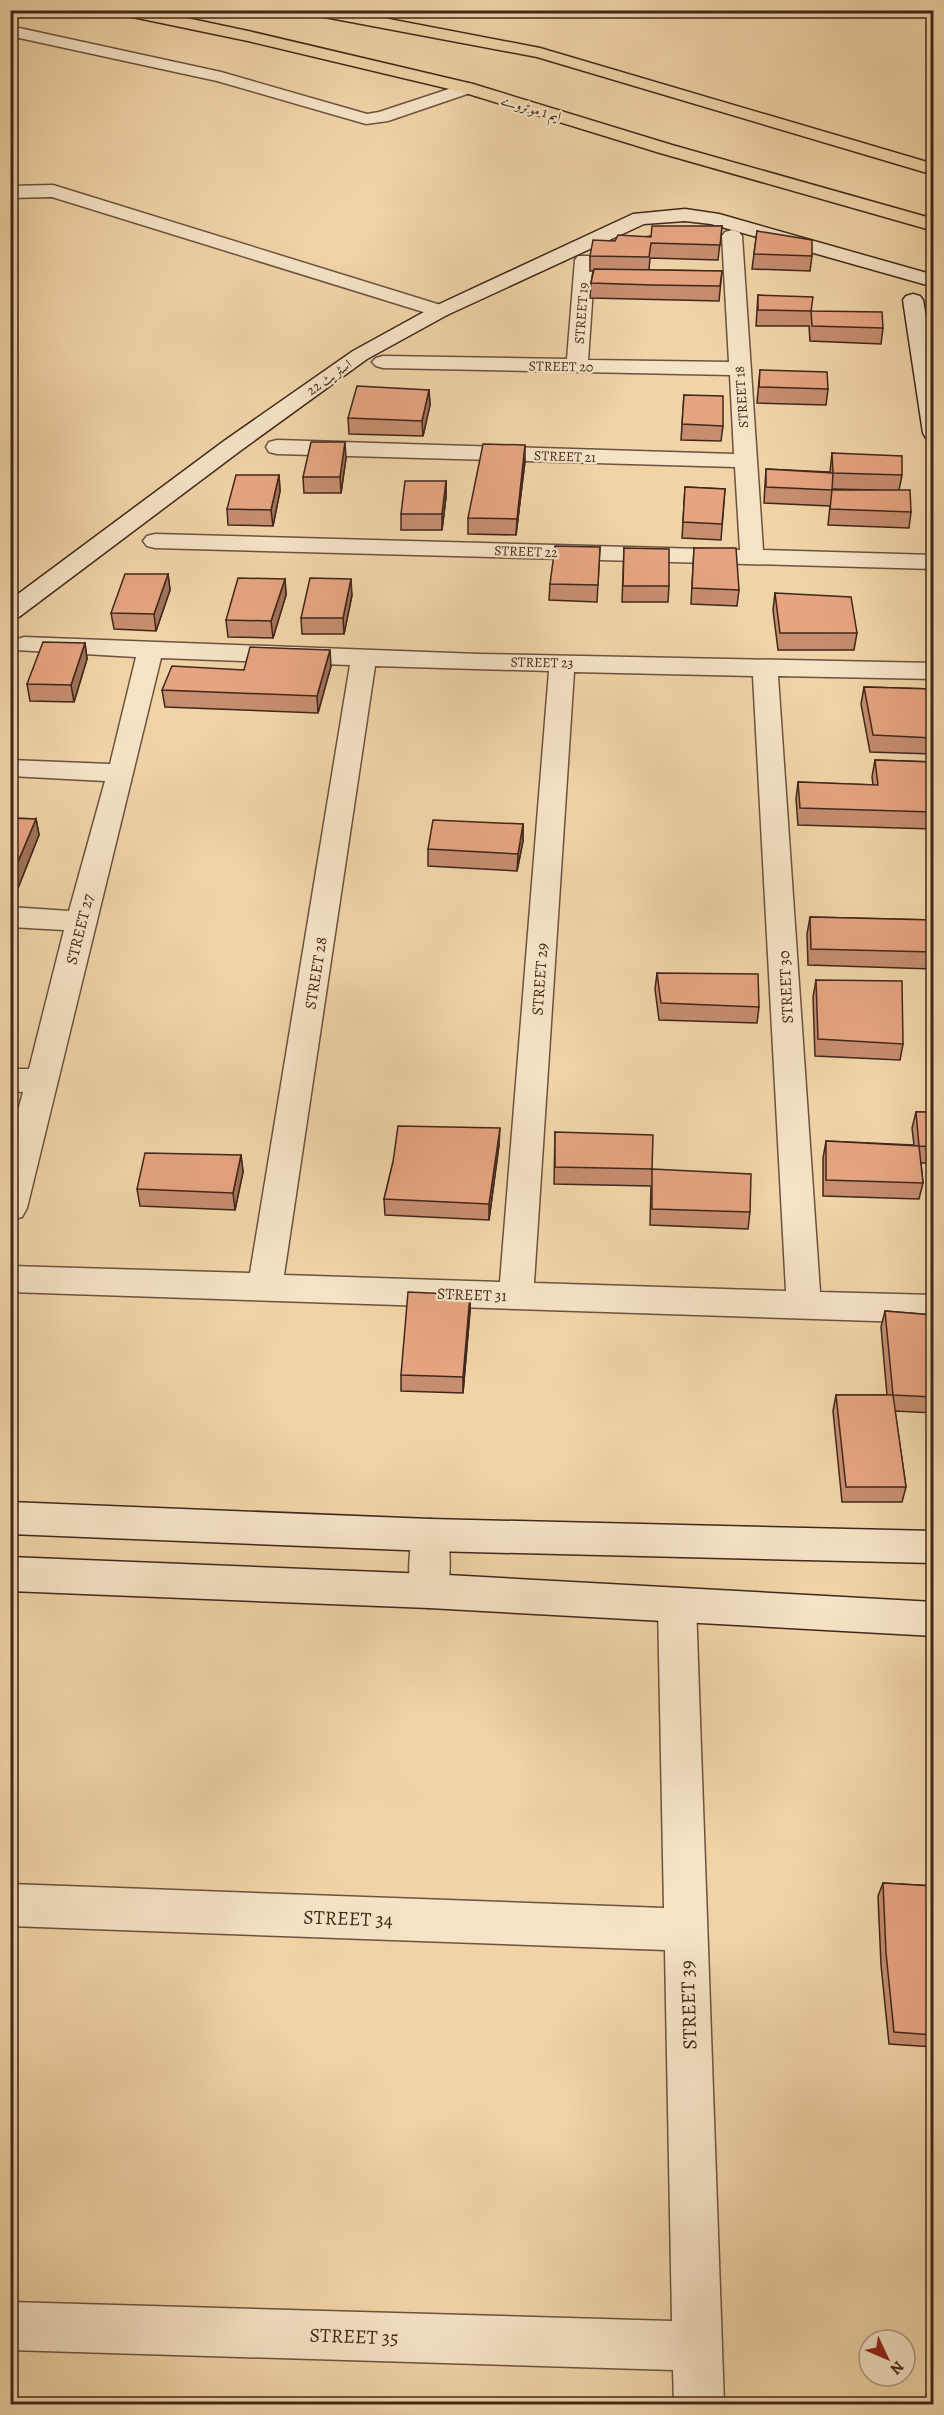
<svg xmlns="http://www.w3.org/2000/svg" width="944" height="2415" font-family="Alegreya,Amiri,serif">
  <rect width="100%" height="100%" fill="#f0d4a7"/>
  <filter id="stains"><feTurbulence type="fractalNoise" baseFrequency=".00333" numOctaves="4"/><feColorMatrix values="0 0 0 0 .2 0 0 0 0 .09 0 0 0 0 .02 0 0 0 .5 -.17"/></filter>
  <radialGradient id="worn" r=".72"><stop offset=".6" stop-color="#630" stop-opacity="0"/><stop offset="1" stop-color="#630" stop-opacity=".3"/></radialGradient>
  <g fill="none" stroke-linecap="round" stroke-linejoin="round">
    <g stroke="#6c523f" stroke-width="3">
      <g id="street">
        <polygon points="10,26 221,72 367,114 379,112 467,83 473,84 476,88 473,92 388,121 366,124 217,81 10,36"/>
        <polygon points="53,185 447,307 450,311 447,315 433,315 52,197 10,198 10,186"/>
        <polygon points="732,230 739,232 742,236 763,550 934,555 934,569 155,548 147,546 143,541 147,536 155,534 740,550 735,467 277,454 269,452 266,447 269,442 277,440 734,454 730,375 383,368 376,366 372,362 376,358 383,356 567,359 575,260 578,256 592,256 595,260 588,360 729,362 722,236 725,232"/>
        <path d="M24,637L479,654L934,663V679L778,676L820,1292L934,1295V1323L10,1292V1266L250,1273L350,665L161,658L27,1208L22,1217L10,1220V1141L23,1092L10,1091V1069H29L64,930L10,927V907L69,911L105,781L10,776V760L110,764L136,657L15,650L11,645L15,640ZM375,666L549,671L500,1282L284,1275ZM574,672L753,676L786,1291L534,1283Z"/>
        <path d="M430,1519L443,1524C452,1543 452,1584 443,1603L429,1608L415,1603C406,1584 408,1543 417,1524Z"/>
        <polygon points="677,1588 691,1593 696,1605 724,2404 674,2404 673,2370 10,2350 10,2302 672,2321 665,1950 10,1926 10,1884 664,1908 658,1605 663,1593"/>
      </g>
    </g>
    <g stroke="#40271c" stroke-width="3">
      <g id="secondary">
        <polygon points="685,209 719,214 934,275 934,287 711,224 685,221 644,224 447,315 367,359 240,451 19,617 10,619 10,600 224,441 353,351 433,307 633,214"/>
        <polygon points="913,294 920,296 923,300 934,363 934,440 926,438 923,433 903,300 906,296"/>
        <polygon points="10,1502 430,1519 934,1531 934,1563 430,1551 10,1534"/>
        <polygon points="10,1557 429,1574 934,1602 934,1636 429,1608 10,1591"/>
      </g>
    </g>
    <g stroke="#40271c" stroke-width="3">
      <g id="highway">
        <polygon points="115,10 149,10 248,31 473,84 672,145 934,219 934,231 660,153 462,92 248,41 123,15"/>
        <polygon points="306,10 342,10 540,48 934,164 934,175 537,57 314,15"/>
      </g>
    </g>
    <use href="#street" fill="#f5e3c6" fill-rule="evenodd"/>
    <use href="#secondary" fill="#f5e3c6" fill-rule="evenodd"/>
    <use href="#highway" fill="#f0d4a7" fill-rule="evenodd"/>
  </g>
  <g fill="#c68d6f" stroke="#40271c" stroke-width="1.5" fill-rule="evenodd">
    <polygon points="722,226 718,260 650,258 649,270 722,271 719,301 590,298 591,283 593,271 590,271 590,256 615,241"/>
    <polygon points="757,231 812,256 810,271 752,269"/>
    <polygon points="758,295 811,311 883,328 881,344 810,341 809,326 756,326"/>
    <polygon points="760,370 828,389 826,405 757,403"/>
    <polygon points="429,390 430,405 423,436 349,434 348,418"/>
    <polygon points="684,395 723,426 721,441 681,440"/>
    <path d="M832,453L902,475L899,490L911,512L909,528L828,525L830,506L764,503L765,485L766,469L830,472ZM832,489L875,490H832Z"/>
    <polygon points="346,458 341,493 304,493 303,477"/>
    <polygon points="525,461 516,535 468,534 468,518"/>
    <polygon points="279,475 280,491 273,526 228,525 227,509"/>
    <polygon points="446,481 446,497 442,530 401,530 401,514"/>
    <polygon points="685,487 725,489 721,540 682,538"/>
    <polygon points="600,547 597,602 549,600 550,584"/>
    <polygon points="624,548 669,586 668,602 622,602"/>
    <polygon points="694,548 739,590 737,606 691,604"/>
    <polygon points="168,574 170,590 156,631 114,629 111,613"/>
    <polygon points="285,579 286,595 273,638 228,637 226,620"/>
    <polygon points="775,593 857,633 854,650 778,650 773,610"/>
    <polygon points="352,595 344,634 302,634 301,618"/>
    <polygon points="85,643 87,659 74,702 30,701 27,684"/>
    <polygon points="331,666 318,713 165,707 162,690 244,670"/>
    <polygon points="864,687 933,689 933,754 870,752 861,704"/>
    <polygon points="875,760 933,762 933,829 798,825 796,799 798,782 873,785 872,777"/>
    <polygon points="10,818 36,819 39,835 18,888 10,888"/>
    <polygon points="523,824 523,841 517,871 428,866 428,849"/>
    <polygon points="810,917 933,920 933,969 808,965 807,934"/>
    <polygon points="657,973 759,1007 757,1023 659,1020 655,989"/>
    <polygon points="816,980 903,1044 900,1060 815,1056 813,997"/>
    <polygon points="916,1112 933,1112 933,1163 921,1163 923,1183 919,1199 823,1196 823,1158 826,1141 914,1145 912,1128"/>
    <polygon points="555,1132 652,1169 750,1212 748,1229 650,1225 651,1186 554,1184"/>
    <polygon points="499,1145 489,1220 385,1215 384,1199 393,1162"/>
    <polygon points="241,1155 243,1172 235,1210 140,1206 137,1189"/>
    <polygon points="470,1295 470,1311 463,1393 401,1391 401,1375"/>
    <polygon points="885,1311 933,1315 933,1413 895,1411 906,1487 902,1502 842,1502 833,1411 836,1395 887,1395 881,1327"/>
    <polygon points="883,1883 933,1886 933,2047 889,2044 881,1965 878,1896"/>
  </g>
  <g fill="#a1735a" stroke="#40271c" stroke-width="1.5">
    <polygon points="429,390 430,405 423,436 422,421"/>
    <polygon points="345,442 346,458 341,493 340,477"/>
    <polygon points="525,445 525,461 516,535 517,519"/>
    <polygon points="279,475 280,491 273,526 271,510"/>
    <polygon points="446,481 446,497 442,530 442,514"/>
    <polygon points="168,574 170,590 156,631 154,614"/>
    <polygon points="285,579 286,595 273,638 271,621"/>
    <polygon points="351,579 352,595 344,634 343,618"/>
    <polygon points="85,643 87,659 74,702 71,685"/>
    <polygon points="330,650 331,666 318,713 317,696"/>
    <polygon points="36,819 39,835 18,888 14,871"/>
    <polygon points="523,824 523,841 517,871 518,854"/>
    <polygon points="500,1128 499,1145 489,1220 489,1204"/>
    <polygon points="241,1155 243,1172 235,1210 233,1193"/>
    <polygon points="470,1295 470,1311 463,1393 463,1377"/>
  </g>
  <g fill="#e6a481" stroke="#40271c" stroke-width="1.5">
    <polygon points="652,226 722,226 720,245 651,243 649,257 590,256 593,240 615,241 618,235 651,237"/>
    <polygon points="757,231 812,240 812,256 754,254"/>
    <polygon points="594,269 722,271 720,286 652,285 591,283"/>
    <polygon points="758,295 813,297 811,311 882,312 883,328 812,326 811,311 758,310"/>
    <polygon points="760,370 827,372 828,389 759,387"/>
    <polygon points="357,386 429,390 422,421 348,418"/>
    <polygon points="684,395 723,396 723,426 682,424"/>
    <polygon points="311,442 345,442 340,477 303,477"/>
    <polygon points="483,444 525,445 517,519 468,518"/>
    <polygon points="832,453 902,456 902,475 833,473"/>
    <polygon points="766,469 833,473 832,490 766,487"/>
    <polygon points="236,475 279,475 271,510 227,509"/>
    <polygon points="405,481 446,481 442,514 401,514"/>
    <polygon points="685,487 725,489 722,524 683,522"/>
    <polygon points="832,490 910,490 911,512 830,509"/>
    <polygon points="555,546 600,547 598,585 550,584"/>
    <polygon points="624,548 669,549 669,586 623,586"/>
    <polygon points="694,548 736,548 739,590 692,588"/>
    <polygon points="125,574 168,574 154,614 111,613"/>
    <polygon points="238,578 285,579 271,621 226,620"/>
    <polygon points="310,578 351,579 343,618 301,618"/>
    <polygon points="775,593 851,597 857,633 780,633"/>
    <polygon points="43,642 85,643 71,685 27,684"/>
    <polygon points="250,647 330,650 317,696 162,690 172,666 244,670"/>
    <polygon points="864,687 933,689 933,738 873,735"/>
    <polygon points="875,760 933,762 933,812 800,808 798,782 878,785"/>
    <polygon points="10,818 36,819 14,871 10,871"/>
    <polygon points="433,820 523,824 518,854 428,849"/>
    <polygon points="810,917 933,920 933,952 811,949"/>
    <polygon points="657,973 758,974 759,1007 661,1003"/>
    <polygon points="816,980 902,981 903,1044 818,1039"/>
    <polygon points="916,1112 933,1112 933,1147 919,1146"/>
    <polygon points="398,1126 500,1128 489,1204 384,1199 393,1162"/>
    <polygon points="555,1132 653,1135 652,1169 555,1167"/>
    <polygon points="826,1141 919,1146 923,1183 826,1180"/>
    <polygon points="145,1153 241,1155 233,1193 137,1189"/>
    <polygon points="652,1169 751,1174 750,1212 652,1209"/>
    <polygon points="408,1292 470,1295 463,1377 401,1375"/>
    <polygon points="885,1311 933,1315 933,1397 893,1395"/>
    <polygon points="836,1395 893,1395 906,1487 846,1487"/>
    <polygon points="883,1883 933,1886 933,2035 894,2032 886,1953"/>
  </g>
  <g text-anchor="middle" stroke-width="4.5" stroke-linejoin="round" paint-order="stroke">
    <g font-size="14" fill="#40271c" stroke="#f5e3c6">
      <text transform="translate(531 108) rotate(17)" y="5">ایم 1 موٹروے</text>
      <text transform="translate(581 313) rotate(-86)" y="5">STREET 19</text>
      <text transform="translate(561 366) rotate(1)" y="5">STREET 20</text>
      <text transform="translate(329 377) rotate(-35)" y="5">اسٹریٹ 22</text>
      <text transform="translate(741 397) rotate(-94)" y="5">STREET 18</text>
      <text transform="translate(565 456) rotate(2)" y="5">STREET 21</text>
      <text transform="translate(526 551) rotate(2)" y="5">STREET 22</text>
      <text transform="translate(542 662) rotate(1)" y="5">STREET 23</text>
    </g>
    <g font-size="16" fill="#40271c" stroke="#f5e3c6">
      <text transform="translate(79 929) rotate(-76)" y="6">STREET 27</text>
      <text transform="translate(315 973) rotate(-81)" y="6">STREET 28</text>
      <text transform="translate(539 979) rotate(-86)" y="6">STREET 29</text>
      <text transform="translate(785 987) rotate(-93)" y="6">STREET 30</text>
      <text transform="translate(472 1294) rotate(2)" y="6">STREET 31</text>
    </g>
    <g font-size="20" fill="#40271c" stroke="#f5e3c6">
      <text transform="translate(348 1918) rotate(2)" y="7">STREET 34</text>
      <text transform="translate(688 2005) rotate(-92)" y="7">STREET 39</text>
      <text transform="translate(354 2336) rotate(2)" y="7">STREET 35</text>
    </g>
  </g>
  <rect width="944" height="2415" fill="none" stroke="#f0d4a7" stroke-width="36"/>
  <rect x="12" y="12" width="920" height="2391" fill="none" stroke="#40271c" stroke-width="3"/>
  <rect x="18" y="18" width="908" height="2379" fill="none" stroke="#40271c" stroke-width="1.5"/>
  <g transform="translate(887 2358) rotate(134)"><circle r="28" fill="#f5e3c6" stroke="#ad9882" stroke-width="1.5"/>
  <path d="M0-4.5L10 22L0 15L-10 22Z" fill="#8f2418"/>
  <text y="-9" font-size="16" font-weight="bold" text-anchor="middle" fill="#40271c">N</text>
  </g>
  <rect width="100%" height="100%" filter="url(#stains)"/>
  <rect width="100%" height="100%" fill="url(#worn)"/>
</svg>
